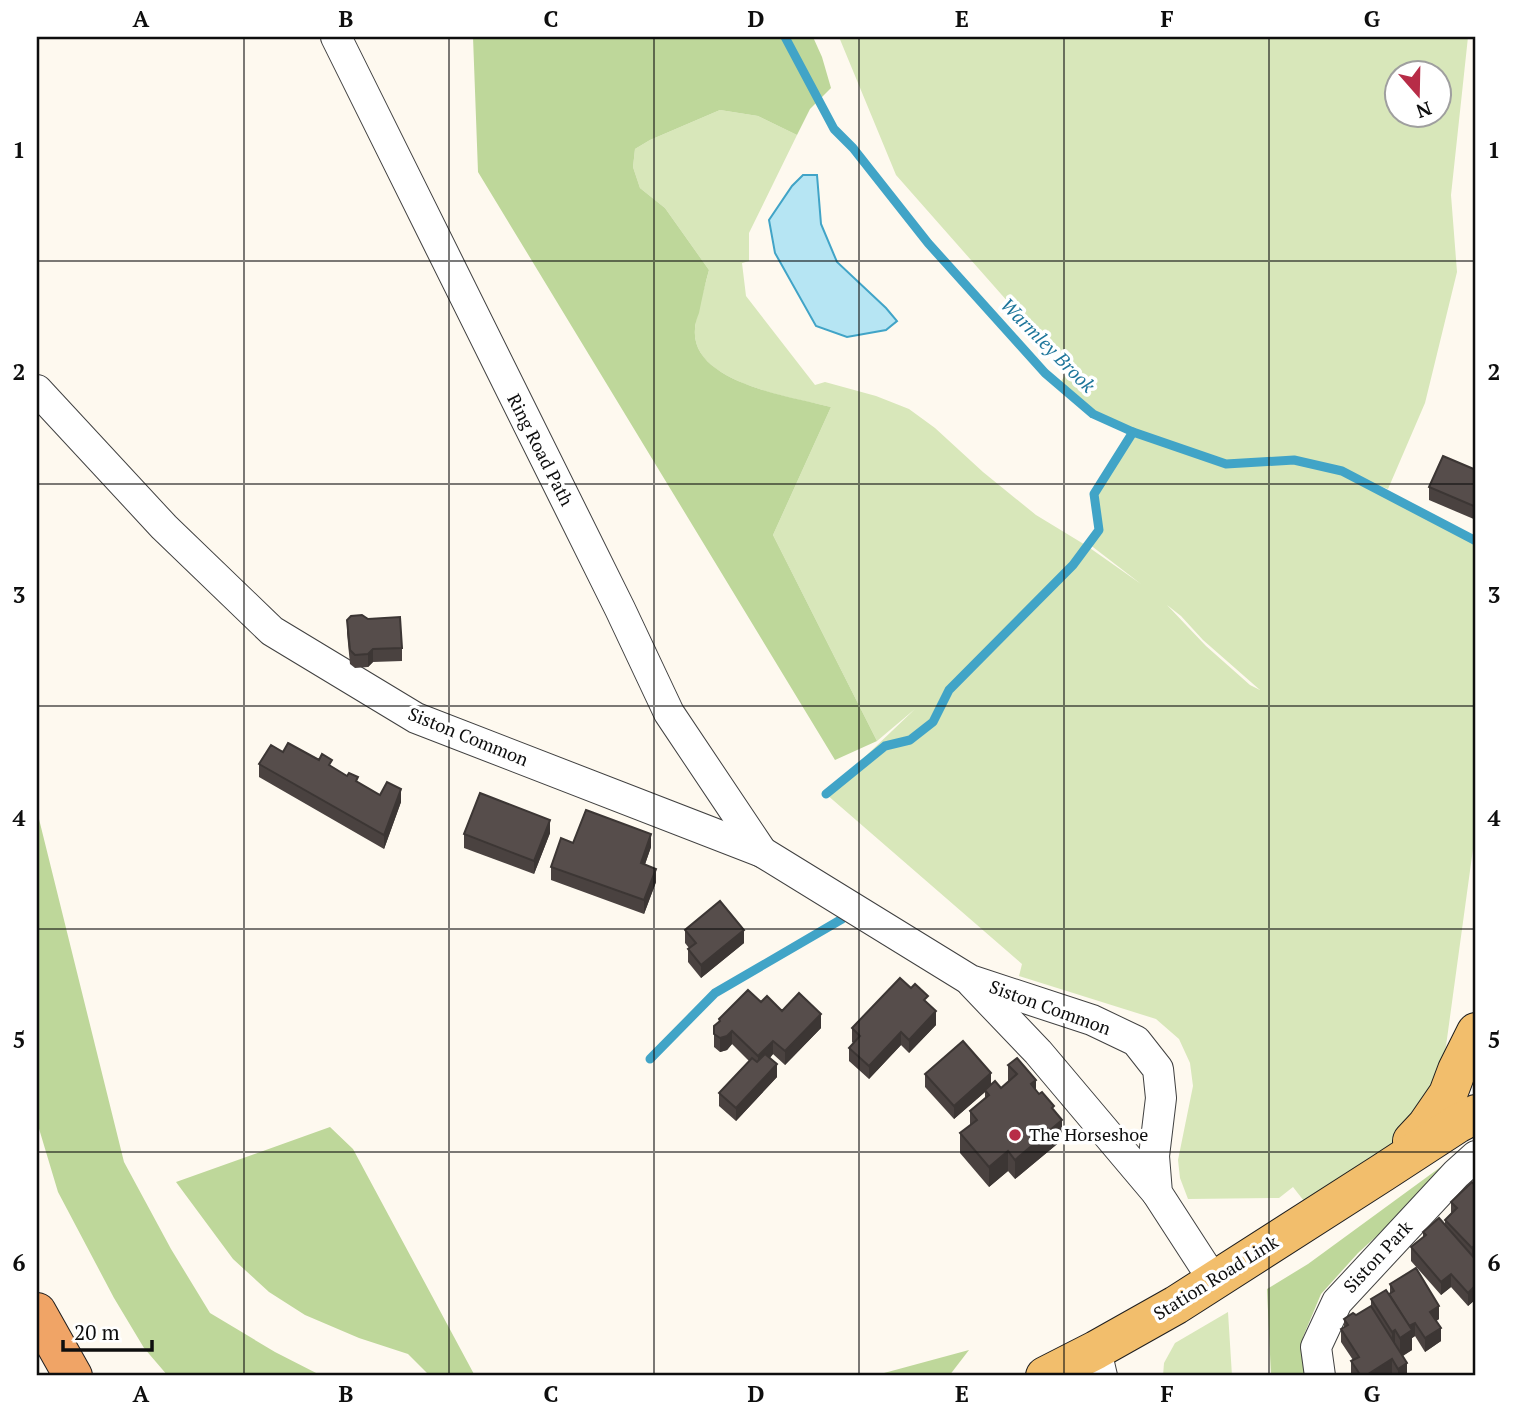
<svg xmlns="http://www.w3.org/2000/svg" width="1513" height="1413" font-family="'PT Serif',serif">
  <rect width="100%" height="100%" fill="#fef9ef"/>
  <g fill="#d8e7ba" fill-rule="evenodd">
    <path d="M839,37H1468L1451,195L1457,272L1425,403L1388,489L1349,475L1476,545V827L1446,1046L1437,1087L1396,1144L1304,1201L1293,1187L1279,1198L1188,1199L1180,1178L1178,1160L1193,1086L1190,1063L1179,1039L1156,1019L1019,976L1022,964L826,794L915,709L877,741L773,535L831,407C792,397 690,383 695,329C696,312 705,287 709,270L665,208L640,188L633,167L635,149L650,140L720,110L758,116L797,135L749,233V261L742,263L746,296L815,385L825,382L876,396L909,409L935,428L983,472L1036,515L1087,546L1141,584L1089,544L1099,530L1094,494L1133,432L1093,414L1057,388L1073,362L1038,336L896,175ZM1398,74H1440V116H1398ZM1167,605L1181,616L1203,640L1260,690L1250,685L1206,646Z"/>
    <polygon points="1228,1312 1232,1376 1163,1376 1164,1363 1175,1343"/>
  </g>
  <g fill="#bed79a">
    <path d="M473,37H813L822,57L831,88L810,109L797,135L758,116L720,110L650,140L635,149L633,167L640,188L665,208L709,270C705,284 702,298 699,313C697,318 695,323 695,329C690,383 793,397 831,407L773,535L877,741L835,760L478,172Z"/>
    <polygon points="37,811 124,1162 171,1249 210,1313 275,1352 322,1376 168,1376 144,1348 114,1298 58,1192 37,1122"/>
    <polygon points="330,1127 353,1149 475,1376 430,1376 408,1354 359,1338 305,1315 269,1292 233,1259 176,1182"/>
    <polygon points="1468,1147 1471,1150 1358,1253 1321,1294 1303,1337 1304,1375 1271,1376 1267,1289 1308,1264"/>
    <polygon points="969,1350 949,1376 873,1376"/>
  </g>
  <polygon fill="#b6e5f3" stroke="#41a4c7" stroke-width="2" points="803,175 817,175 821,224 837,262 886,308 897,321 886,330 847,337 816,326 775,253 769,220 792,186"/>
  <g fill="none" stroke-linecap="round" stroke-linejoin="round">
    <g stroke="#41a4c7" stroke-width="9">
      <polyline points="785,37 834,129 853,148 928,243 1045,373 1093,414 1133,432 1226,464 1294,460 1342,471 1476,541"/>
      <polyline points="826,794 885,746 910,740 933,722 949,690 1073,565 1099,530 1094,494 1133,432"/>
      <polyline points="650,1059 715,993 842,919"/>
    </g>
    <g stroke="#414141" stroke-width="32">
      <g id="minor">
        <polyline points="336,37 620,609 669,713 762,852"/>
        <polyline points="37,390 164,527 272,631 416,718 762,852 970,980 1092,1020 1136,1041 1158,1069 1161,1098 1154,1156 1157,1193 1214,1281"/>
        <polyline points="972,983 1038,1052 1157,1193"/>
        <polyline points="1096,1350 1102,1376"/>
        <polyline points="1320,1376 1316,1347 1337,1302 1456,1174 1476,1156"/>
      </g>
    </g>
    <g stroke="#1f1f1f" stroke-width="40">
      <g id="primary">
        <polyline points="1412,1141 1426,1126 1448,1094 1457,1070 1476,1032"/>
        <polyline points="1045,1376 1096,1350 1176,1305 1382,1173 1457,1124 1476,1114"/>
      </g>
    </g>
    <g stroke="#1f1f1f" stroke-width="40">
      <polyline id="trunk" points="37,1312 73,1376"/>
    </g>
    <use href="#minor" stroke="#fff" stroke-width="30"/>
    <use href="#primary" stroke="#f2be6c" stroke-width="38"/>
    <use href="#trunk" stroke="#f0a466" stroke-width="38"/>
  </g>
  <g fill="#4a4240">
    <polygon points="1473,452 1476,453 1476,466 1473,465"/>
    <polygon points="1476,470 1476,520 1429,500 1429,487"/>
    <polygon points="347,620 402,648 402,661 373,662 368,667 355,668 350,664 347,633"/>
    <polygon points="283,752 332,767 380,795 401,802 384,849 259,777 259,764"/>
    <polygon points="550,833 534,874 464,848 464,834"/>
    <polygon points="573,843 651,847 645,864 656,882 644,914 551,880 551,867"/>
    <polygon points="685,930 744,943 701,978 688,962 688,949 689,948 685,943"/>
    <polygon points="761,1002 821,1028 785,1065 773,1054 770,1058 777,1077 736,1121 719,1106 719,1093 749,1061 732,1044 727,1050 720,1052 714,1047 714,1026 719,1022 719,1019"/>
    <polygon points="928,1004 936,1025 909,1053 901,1045 869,1079 849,1061 849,1048 853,1043 852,1042 852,1028"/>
    <polygon points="1008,1065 1036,1090 1054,1111 1062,1140 1015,1179 1008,1171 989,1187 960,1153 960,1133 970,1126 970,1111 985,1098 985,1092 954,1119 925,1087 925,1074 991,1084 1001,1088 1008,1082"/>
    <polygon points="1472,1182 1475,1258 1476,1260 1476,1299 1468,1306 1451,1287 1441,1295 1411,1261 1411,1247 1423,1237 1423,1232 1445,1224 1445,1220 1451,1213 1451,1202"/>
    <polygon points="1390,1284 1439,1319 1436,1321 1441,1341 1425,1352 1415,1336 1412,1338 1412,1350 1403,1356 1407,1376 1394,1376 1392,1373 1386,1376 1352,1376 1351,1375 1351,1361 1353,1360 1341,1342 1341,1329 1344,1327 1344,1319 1356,1315 1371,1306 1371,1299 1390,1293"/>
  </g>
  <g fill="#3c3634">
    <polygon points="373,649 373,662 368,667 368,654"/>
    <polygon points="401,789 401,802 384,849 384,835"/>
    <polygon points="550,820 550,833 534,874 534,861"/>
    <polygon points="651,834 651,847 641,876 641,863"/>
    <polygon points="656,869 656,882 644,914 644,900"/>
    <polygon points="744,930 744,943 701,978 701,965"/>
    <polygon points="936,1011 936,1025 909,1053 909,1040"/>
    <polygon points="821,1014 821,1028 785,1065 785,1051"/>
    <polygon points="732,1031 732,1044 727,1050 720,1052 720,1038"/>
    <polygon points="901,1032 901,1045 869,1079 869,1066"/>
    <polygon points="773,1041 773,1054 758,1070 758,1056"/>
    <polygon points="777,1064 777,1077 736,1121 736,1108"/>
    <polygon points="991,1073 991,1086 985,1090 985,1092 954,1119 954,1106"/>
    <polygon points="1036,1080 1036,1099 1031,1084"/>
    <polygon points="1062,1120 1062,1140 1015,1179 1015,1160"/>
    <polygon points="1008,1151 1008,1171 989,1187 989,1167"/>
    <polygon points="1476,1244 1476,1257 1472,1261 1472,1248"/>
    <polygon points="1451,1274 1451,1287 1441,1295 1441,1282"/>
    <polygon points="1476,1285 1476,1299 1468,1306 1468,1293"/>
    <polygon points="1439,1306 1439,1319 1430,1325 1430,1312"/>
    <polygon points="1415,1323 1415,1336 1412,1338 1412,1350 1400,1357 1400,1338 1407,1328"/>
    <polygon points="1441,1328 1441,1341 1425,1352 1425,1338"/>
    <polygon points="1395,1330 1395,1350 1392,1352 1392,1332"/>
    <polygon points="1392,1359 1392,1373 1386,1376 1365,1376"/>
    <polygon points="1407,1363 1407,1376 1398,1376 1398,1369"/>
  </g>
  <g fill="#564d4b" stroke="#3c3634" stroke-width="2">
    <polygon points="1443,456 1476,470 1476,507 1429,487"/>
    <polygon points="362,615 368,619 400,617 402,648 373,649 368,654 355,655 350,650 347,620 351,616"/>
    <polygon points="288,743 319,760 322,754 332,760 329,765 347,776 349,773 358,777 356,781 380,795 387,782 401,789 384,835 259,764 271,745 283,752"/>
    <polygon points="480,793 550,820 534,861 464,834"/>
    <polygon points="586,810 651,834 641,863 656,869 644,900 551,867 561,838 573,843"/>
    <polygon points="720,901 744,930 701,965 688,949 696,943 685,930"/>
    <polygon points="900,978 911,988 915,984 928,996 924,1000 936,1011 909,1040 901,1032 869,1066 849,1048 860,1036 852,1028"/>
    <polygon points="748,990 761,1002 767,996 782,1011 799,993 821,1014 785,1051 773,1041 758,1056 732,1031 727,1036 720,1038 714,1034 714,1026 720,1021 719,1019"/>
    <polygon points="963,1041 991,1073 954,1106 925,1074"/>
    <polygon points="765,1054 777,1064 736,1108 719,1093 752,1058 757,1062"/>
    <polygon points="1017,1058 1036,1080 1031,1084 1039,1094 1042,1092 1054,1106 1052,1108 1062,1120 1015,1160 1008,1151 989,1167 960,1133 977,1120 970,1111 989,1095 985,1090 995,1081 1001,1088 1017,1074 1008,1065"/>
    <polygon points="1472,1182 1476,1187 1476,1244 1472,1248 1445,1220 1457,1208 1451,1202"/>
    <polygon points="1439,1218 1476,1260 1476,1285 1468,1293 1451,1274 1441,1282 1411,1247 1426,1235 1423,1232"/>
    <polygon points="1416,1268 1439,1306 1430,1312 1441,1328 1425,1338 1415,1323 1409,1326 1389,1294 1394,1291 1390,1284"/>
    <polygon points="1386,1290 1412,1330 1400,1338 1395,1330 1392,1332 1371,1299"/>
    <polygon points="1371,1306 1407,1363 1398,1369 1392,1359 1365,1376 1361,1376 1351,1361 1359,1357 1341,1329 1348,1325 1344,1319 1353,1313 1356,1315"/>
  </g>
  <path fill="none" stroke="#0e0e0e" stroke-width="2" stroke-opacity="0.55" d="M244,37V1376M449,37V1376M654,37V1376M859,37V1376M1064,37V1376M1269,37V1376M37,261H1476M37,484H1476M37,706H1476M37,929H1476M37,1152H1476"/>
  <circle fill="#b72c47" stroke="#fff" stroke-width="2.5" cx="1015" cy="1135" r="7"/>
  <g text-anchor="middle" stroke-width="7" stroke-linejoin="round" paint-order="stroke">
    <g font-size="18" fill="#0e0e0e" stroke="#fff">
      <text transform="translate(540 450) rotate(63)" y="6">Ring Road Path</text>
      <text transform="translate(468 737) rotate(22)" y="6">Siston Common</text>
      <text transform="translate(1050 1008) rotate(20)" y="6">Siston Common</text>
      <text transform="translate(1378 1257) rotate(-47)" y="6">Siston Park</text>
      <text transform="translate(1216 1278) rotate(-32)" y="6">Station Road Link</text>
    </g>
    <g font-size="18" fill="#0e0e0e" stroke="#fff" text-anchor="start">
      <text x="1029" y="1141">The Horseshoe</text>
    </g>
    <g font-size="19" font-style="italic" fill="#1d759a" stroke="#fff">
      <text transform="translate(1048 345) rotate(45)" y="7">Warmley Brook</text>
    </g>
  </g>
  <rect width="1513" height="1413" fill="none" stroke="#ffffff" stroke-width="77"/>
  <g transform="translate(1418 94) rotate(160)"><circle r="33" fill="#ffffff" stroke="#9f9f9f" stroke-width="2"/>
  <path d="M0-5L12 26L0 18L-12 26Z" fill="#b72c47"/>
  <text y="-10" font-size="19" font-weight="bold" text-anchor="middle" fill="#0e0e0e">N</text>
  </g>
  <path d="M63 1340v10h89v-10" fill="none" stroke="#0e0e0e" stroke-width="3.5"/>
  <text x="74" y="1340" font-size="21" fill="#0e0e0e" stroke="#ffffff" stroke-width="5" paint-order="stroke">20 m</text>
  <rect x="38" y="38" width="1436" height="1336" fill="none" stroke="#0e0e0e" stroke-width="2.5"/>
  <g font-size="23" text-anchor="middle" font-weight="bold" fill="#0e0e0e">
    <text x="141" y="27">A</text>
    <text x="346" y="27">B</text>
    <text x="551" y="27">C</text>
    <text x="756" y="27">D</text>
    <text x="962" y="27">E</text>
    <text x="1167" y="27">F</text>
    <text x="1372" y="27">G</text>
    <text x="19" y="158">1</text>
    <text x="1494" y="158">1</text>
    <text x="19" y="380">2</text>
    <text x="1494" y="380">2</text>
    <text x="19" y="603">3</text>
    <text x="1494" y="603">3</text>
    <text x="19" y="826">4</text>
    <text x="1494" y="826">4</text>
    <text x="19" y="1048">5</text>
    <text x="1494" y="1048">5</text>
    <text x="19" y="1271">6</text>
    <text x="1494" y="1271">6</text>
    <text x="141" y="1402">A</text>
    <text x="346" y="1402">B</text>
    <text x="551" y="1402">C</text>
    <text x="756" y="1402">D</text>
    <text x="962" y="1402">E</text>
    <text x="1167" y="1402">F</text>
    <text x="1372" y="1402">G</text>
  </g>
</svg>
